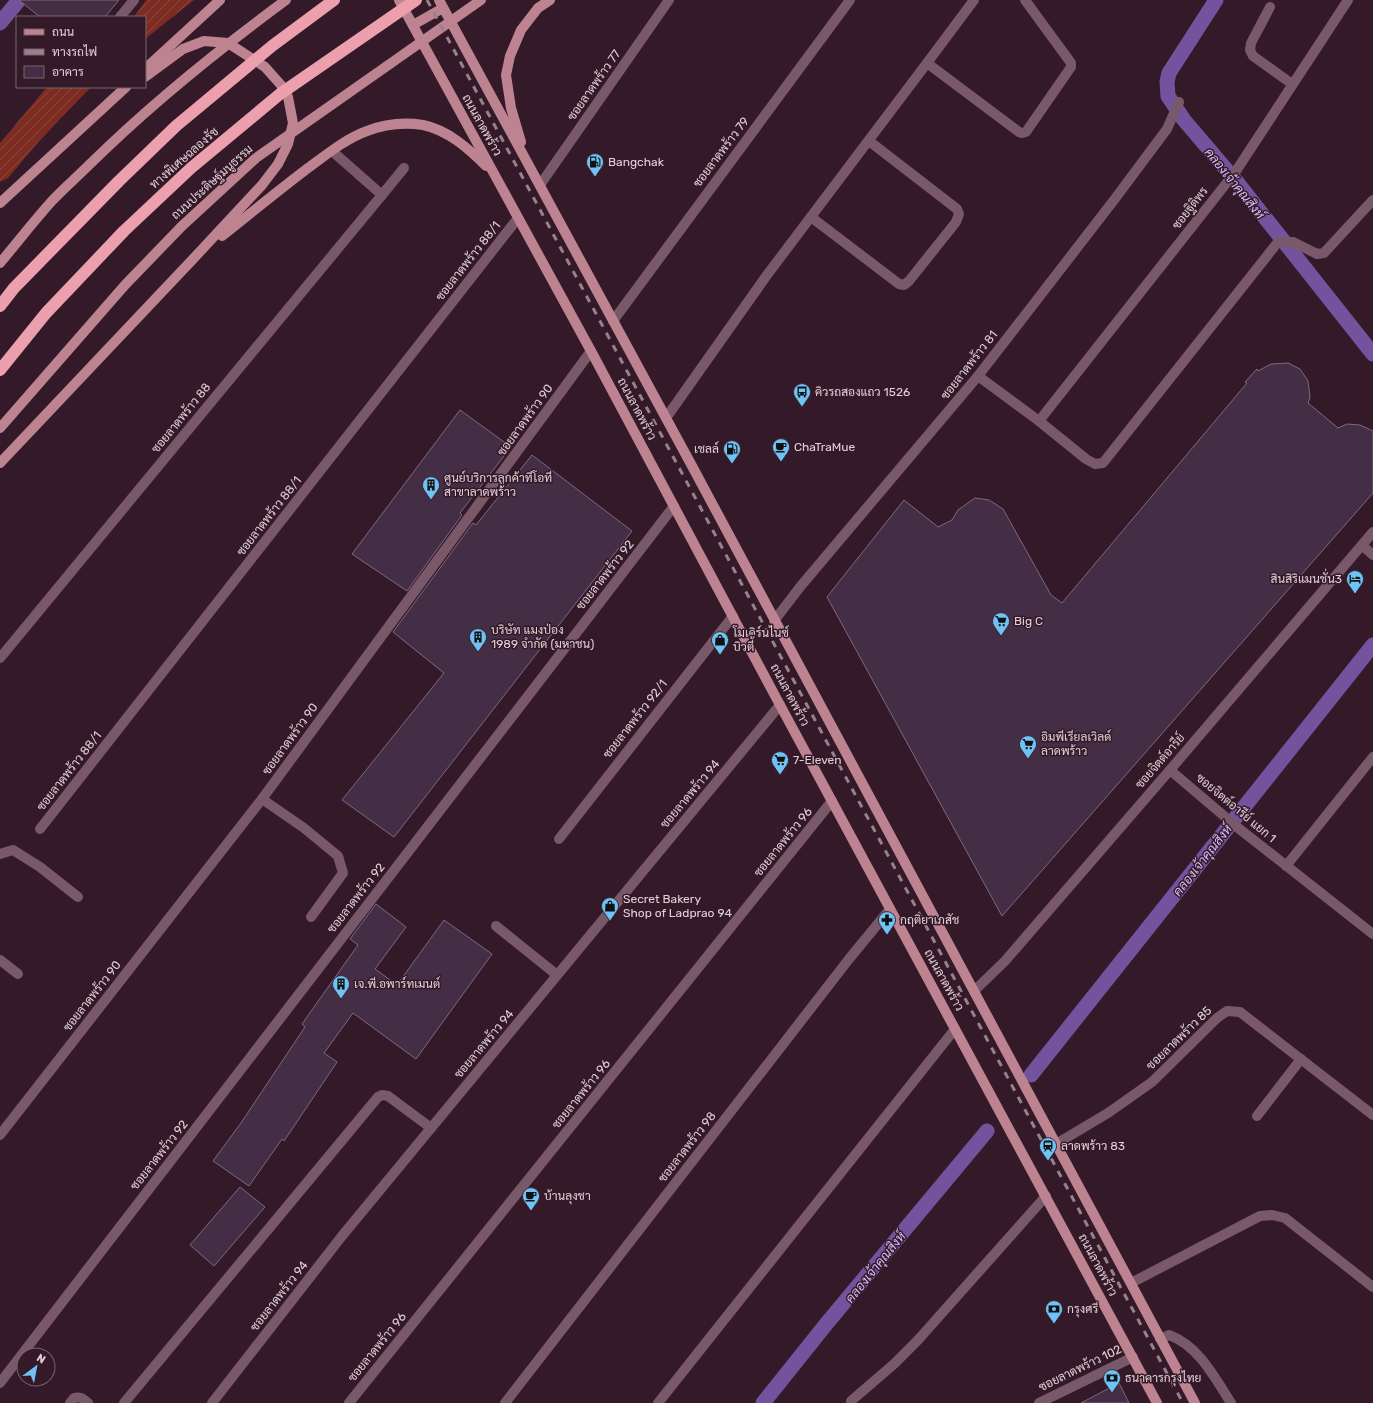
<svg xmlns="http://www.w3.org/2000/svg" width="1373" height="1403" font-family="Rubik,Sarabun,sans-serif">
  <defs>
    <pattern id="garden-furrows" width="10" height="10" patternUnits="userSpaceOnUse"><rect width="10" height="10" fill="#7c2c20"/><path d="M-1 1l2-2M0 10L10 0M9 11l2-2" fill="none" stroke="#8e4a40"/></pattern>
  </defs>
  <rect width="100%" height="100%" fill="#341a28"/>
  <g fill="url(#garden-furrows)">
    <polygon points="146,0 194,0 145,39 145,17 134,17"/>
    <polygon points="47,87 91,87 40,140 8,178 0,182 0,143"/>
  </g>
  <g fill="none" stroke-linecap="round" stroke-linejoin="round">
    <g stroke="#74539e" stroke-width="15">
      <polyline points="1216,0 1169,73 1167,82 1168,96 1184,120 1236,181 1373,354"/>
      <polyline points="0,23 19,0"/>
      <polyline points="1031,1075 1373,645"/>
      <polyline points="763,1403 827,1323 987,1131"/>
    </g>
  </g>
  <g fill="#432e45" stroke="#806881">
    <polygon points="19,0 119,0 105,17 40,17"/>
    <polygon points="1288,363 1300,369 1308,381 1310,397 1308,403 1338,428 1347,424 1360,425 1373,431 1373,493 1002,916 827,597 904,500 938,527 952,520 958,510 975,498 989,500 1003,509 1051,595 1062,603 1247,383 1245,382 1257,369 1258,371 1271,364"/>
    <polygon points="460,410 511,447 460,513 462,515 407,591 352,554"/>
    <polygon points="532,455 632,531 394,837 342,800 444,673 393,632 473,523 476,525"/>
    <polygon points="376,904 406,927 375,969 397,985 444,920 492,954 416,1059 353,1013 324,1053 337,1062 284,1141 282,1139 249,1186 213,1161 241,1123 305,1027 302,1024 358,945 350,939"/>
    <polygon points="240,1187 265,1207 214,1266 190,1245"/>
    <polygon points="1119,1383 1129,1403 1081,1403"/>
  </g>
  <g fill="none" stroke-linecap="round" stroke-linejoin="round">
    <g stroke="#795969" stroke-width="10">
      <polyline points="1270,7 1251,43 1250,50 1253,56 1292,84"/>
      <polyline points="120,17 134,0"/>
      <polyline points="927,63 1019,132 1022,133 1026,132 1071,67 1071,63 1025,0"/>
      <polyline points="540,185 669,0"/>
      <polyline points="382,195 404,168"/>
      <polyline points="811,217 899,284 904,285 909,281 956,222 959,214 957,209 869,141"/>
      <polyline points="613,321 850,0"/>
      <polyline points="978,376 1039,421 1086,459 1095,464 1103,463 1278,242 1293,242 1317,254 1324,253 1373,200"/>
      <polyline points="666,418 767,275 927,63 974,0"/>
      <polyline points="1039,421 1236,171 1348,0"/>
      <polyline points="1362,545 1373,555"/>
      <polyline points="774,621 800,587 978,376 1114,200 1167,129 1179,102"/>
      <polyline points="0,658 382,195 332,151"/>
      <polyline points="1170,770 1237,827 1373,934"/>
      <polyline points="262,799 304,828 338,856 343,873 311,917"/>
      <polyline points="40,829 518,218"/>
      <polyline points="559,839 733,616"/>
      <polyline points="0,854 13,850 40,867 78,897"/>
      <polyline points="1286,866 1373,757"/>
      <polyline points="496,926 557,975"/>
      <polyline points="0,960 18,974"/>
      <polyline points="974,991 1005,961 1170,770 1373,532"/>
      <polyline points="1257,1116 1301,1059"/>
      <polyline points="0,1135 262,799 591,351"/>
      <polyline points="1056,1144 1108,1113 1152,1082 1217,1018 1227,1011 1240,1012 1373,1115"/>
      <polyline points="1131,1283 1260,1216 1272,1215 1285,1218 1373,1287"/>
      <path d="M1160,1339L1169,1335C1198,1345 1215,1378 1231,1403"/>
      <polyline points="0,1383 674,506"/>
      <polyline points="851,1401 894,1364 918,1340 1046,1196"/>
      <path d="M70,1403L74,1398C81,1396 83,1399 88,1403"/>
      <polyline points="124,1403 378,1097 382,1095 388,1096 431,1128"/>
      <polyline points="212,1403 342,1236 780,705"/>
      <polyline points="349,1403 832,801"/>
      <polyline points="505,1403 849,959 890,909"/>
      <polyline points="658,1403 955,1029"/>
      <polyline points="1039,1403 1133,1357"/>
    </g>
    <g stroke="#be8391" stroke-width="10">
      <polyline points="399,0 591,351 780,705 1157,1403"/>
      <polyline points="439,0 692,466 1195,1403"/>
      <polyline points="413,25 443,8"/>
      <polyline points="145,69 220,0"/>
      <polyline points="521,142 511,108 506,75 510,56 521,30 538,8 550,0"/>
      <polyline points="0,203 126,87"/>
      <path d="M222,236C251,213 279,190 308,168C326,155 345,139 367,131C385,124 404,122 423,125C448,130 469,149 486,166"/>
      <path d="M0,263C17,243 33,222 51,202C63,189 77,177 90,164C151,104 218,50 286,0"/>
      <polyline points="0,428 125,285 182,226 256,158 481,0"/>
      <polyline points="0,463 194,258 262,185 278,164 288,144 293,123 288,97 281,85 265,67 228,43 204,41 183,49 145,77"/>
    </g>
    <g stroke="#ec9fac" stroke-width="12">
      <polyline points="0,306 14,288 119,181 176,126 272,46 334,0"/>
      <polyline points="0,370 46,313 124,231 191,168 280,94 416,0"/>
    </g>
    <polyline stroke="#97818c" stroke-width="3" stroke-dasharray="7 7" stroke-linecap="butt" points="427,0 1183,1403"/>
  </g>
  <defs>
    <g id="fuel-pin" transform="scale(0.9)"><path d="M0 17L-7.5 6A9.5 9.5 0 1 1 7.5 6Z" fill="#6fc2f4" stroke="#341a28"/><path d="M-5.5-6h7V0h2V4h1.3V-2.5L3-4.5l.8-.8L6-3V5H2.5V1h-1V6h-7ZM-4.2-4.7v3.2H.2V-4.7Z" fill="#111"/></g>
    <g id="bus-pin" transform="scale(0.9)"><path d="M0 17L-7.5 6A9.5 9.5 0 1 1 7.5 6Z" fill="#6fc2f4" stroke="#341a28"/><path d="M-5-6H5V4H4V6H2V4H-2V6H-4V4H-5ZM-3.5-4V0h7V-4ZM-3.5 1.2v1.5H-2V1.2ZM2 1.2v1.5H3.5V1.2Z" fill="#111"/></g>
    <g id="cafe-pin" transform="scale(0.9)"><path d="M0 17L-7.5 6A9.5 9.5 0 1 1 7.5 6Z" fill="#6fc2f4" stroke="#341a28"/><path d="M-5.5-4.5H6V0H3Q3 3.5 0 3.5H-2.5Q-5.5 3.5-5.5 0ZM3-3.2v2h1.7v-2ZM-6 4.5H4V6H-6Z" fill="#111"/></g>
    <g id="building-pin" transform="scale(0.9)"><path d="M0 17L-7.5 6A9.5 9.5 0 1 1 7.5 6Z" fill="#6fc2f4" stroke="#341a28"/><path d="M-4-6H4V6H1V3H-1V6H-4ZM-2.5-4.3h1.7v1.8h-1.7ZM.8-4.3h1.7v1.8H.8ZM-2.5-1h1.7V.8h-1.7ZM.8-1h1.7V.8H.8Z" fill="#111"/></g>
    <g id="hotel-pin" transform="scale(0.9)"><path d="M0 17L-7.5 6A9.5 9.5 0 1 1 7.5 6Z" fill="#6fc2f4" stroke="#341a28"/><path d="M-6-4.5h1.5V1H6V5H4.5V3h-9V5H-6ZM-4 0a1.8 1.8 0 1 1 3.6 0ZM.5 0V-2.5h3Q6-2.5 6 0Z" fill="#111"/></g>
    <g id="supermarket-pin" transform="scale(0.9)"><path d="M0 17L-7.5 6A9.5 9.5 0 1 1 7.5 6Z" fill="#6fc2f4" stroke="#341a28"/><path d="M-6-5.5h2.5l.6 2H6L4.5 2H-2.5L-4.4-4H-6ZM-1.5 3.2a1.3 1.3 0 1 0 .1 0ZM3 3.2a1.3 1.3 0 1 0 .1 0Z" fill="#111"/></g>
    <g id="shop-pin" transform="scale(0.9)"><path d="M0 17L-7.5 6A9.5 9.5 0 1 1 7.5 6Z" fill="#6fc2f4" stroke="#341a28"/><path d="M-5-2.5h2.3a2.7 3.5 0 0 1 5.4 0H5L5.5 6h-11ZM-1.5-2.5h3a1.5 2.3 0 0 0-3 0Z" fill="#111"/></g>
    <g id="pharmacy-pin" transform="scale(0.9)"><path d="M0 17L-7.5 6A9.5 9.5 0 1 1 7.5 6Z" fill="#6fc2f4" stroke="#341a28"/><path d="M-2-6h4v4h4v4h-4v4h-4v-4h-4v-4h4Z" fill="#111"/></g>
    <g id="station-pin" transform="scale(0.9)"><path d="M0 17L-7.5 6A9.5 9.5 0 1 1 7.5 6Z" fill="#6fc2f4" stroke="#341a28"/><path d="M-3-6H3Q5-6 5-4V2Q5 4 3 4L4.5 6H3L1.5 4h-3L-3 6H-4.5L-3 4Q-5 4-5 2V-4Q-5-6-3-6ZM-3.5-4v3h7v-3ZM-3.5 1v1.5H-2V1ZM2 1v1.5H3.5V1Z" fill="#111"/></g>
    <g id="bank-pin" transform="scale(0.9)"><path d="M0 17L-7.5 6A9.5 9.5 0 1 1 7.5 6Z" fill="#6fc2f4" stroke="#341a28"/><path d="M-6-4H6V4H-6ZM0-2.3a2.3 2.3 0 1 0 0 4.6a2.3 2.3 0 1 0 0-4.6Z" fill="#111"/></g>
  </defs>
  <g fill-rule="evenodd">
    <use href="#fuel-pin" x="595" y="162"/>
    <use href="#bus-pin" x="802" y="392"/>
    <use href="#cafe-pin" x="781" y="447"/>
    <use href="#fuel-pin" x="732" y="449"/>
    <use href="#building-pin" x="431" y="485"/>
    <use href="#hotel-pin" x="1355" y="579"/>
    <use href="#supermarket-pin" x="1001" y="621"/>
    <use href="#building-pin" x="478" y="637"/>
    <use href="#shop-pin" x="720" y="640"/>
    <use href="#supermarket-pin" x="1028" y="744"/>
    <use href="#supermarket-pin" x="780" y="760"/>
    <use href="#shop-pin" x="610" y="906"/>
    <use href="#pharmacy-pin" x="887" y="920"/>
    <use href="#building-pin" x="341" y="984"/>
    <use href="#station-pin" x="1048" y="1146"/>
    <use href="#cafe-pin" x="531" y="1196"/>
    <use href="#bank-pin" x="1054" y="1309"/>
    <use href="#bank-pin" x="1112" y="1378"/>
  </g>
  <g text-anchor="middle" stroke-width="3" stroke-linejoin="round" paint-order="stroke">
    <g font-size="12" fill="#e2cfd8" stroke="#341a28">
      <text transform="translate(594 85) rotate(-55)" y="4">ซอยลาดพร้าว 77</text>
      <text transform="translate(482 125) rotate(61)" y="4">ถนนลาดพร้าว</text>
      <text transform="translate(721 152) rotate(-53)" y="4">ซอยลาดพร้าว 79</text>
      <text transform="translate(184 158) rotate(-41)" y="4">ทางพิเศษฉลองรัช</text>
      <text transform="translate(212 182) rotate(-42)" y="4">ถนนประดิษฐ์มนูธรรม</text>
      <text transform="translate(1190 208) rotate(-52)" y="4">ซอยฐิติพร</text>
      <text transform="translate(468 261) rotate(-52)" y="4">ซอยลาดพร้าว 88/1</text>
      <text transform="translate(969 365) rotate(-52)" y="4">ซอยลาดพร้าว 81</text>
      <text transform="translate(637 409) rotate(62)" y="4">ถนนลาดพร้าว</text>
      <text transform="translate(181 418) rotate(-51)" y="4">ซอยลาดพร้าว 88</text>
      <text transform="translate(525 420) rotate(-54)" y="4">ซอยลาดพร้าว 90</text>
      <text transform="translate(269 516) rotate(-52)" y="4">ซอยลาดพร้าว 88/1</text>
      <text transform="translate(605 575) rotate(-52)" y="4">ซอยลาดพร้าว 92</text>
      <text transform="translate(790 695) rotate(62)" y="4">ถนนลาดพร้าว</text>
      <text transform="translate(635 719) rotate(-52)" y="4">ซอยลาดพร้าว 92/1</text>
      <text transform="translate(290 739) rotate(-54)" y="4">ซอยลาดพร้าว 90</text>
      <text transform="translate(1160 761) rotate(-49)" y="4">ซอยจิตต์อารีย์</text>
      <text transform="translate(69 771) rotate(-52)" y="4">ซอยลาดพร้าว 88/1</text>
      <text transform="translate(690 794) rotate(-50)" y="4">ซอยลาดพร้าว 94</text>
      <text transform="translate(1236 808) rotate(40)" y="4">ซอยจิตต์อารีย์ แยก 1</text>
      <text transform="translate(783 842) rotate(-51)" y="4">ซอยลาดพร้าว 96</text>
      <text transform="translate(356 898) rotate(-52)" y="4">ซอยลาดพร้าว 92</text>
      <text transform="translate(944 980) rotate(61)" y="4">ถนนลาดพร้าว</text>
      <text transform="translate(92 996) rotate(-52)" y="4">ซอยลาดพร้าว 90</text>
      <text transform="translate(1179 1038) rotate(-44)" y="4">ซอยลาดพร้าว 85</text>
      <text transform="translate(484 1044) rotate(-50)" y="4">ซอยลาดพร้าว 94</text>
      <text transform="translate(581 1094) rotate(-51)" y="4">ซอยลาดพร้าว 96</text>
      <text transform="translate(687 1147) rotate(-52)" y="4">ซอยลาดพร้าว 98</text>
      <text transform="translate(159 1155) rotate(-52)" y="4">ซอยลาดพร้าว 92</text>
      <text transform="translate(1098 1265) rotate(62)" y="4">ถนนลาดพร้าว</text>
      <text transform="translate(279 1296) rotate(-52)" y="4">ซอยลาดพร้าว 94</text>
      <text transform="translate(377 1347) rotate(-51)" y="4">ซอยลาดพร้าว 96</text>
      <text transform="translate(1080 1368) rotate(-26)" y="4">ซอยลาดพร้าว 102</text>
    </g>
    <g font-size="12" fill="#e2cfd8" stroke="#341a28" text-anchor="start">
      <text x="608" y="166">Bangchak</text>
      <text x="815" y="396">คิวรถสองแถว 1526</text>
      <text x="794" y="451">ChaTraMue</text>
      <text x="719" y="453" text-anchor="end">เชลล์</text>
      <text x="444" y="482">ศูนย์บริการลูกค้าทีโอที<tspan x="444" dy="14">สาขาลาดพร้าว</tspan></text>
      <text x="1342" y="583" text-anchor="end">สินสิริแมนชั่น3</text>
      <text x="1014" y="625">Big C</text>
      <text x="491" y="634">บริษัท แมงป่อง<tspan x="491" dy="14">1989 จำกัด (มหาชน)</tspan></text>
      <text x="733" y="637">โมเดิร์นไนซ์<tspan x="733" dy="14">บิวตี้</tspan></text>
      <text x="1041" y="741">อิมพีเรียลเวิลด์<tspan x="1041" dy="14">ลาดพร้าว</tspan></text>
      <text x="793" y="764">7-Eleven</text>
      <text x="623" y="903">Secret Bakery<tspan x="623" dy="14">Shop of Ladprao 94</tspan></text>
      <text x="900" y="924">กฤติยาเภสัช</text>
      <text x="354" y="988">เจ.พี.อพาร์ทเมนต์</text>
      <text x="1061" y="1150">ลาดพร้าว 83</text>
      <text x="544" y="1200">บ้านลุงชา</text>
      <text x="1067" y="1313">กรุงศรี</text>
      <text x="1125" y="1382">ธนาคารกรุงไทย</text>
    </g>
    <g font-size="13" font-style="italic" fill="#d5bcfa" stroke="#341a28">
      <text transform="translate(1235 183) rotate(51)" y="5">คลองเจ้าคุณสิงห์</text>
      <text transform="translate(1202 860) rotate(-52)" y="5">คลองเจ้าคุณสิงห์</text>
      <text transform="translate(875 1267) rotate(-51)" y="5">คลองเจ้าคุณสิงห์</text>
    </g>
  </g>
  <rect x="16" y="16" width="130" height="72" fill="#341a28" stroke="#7a626e"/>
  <rect x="24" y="29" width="20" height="6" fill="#be8391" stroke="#7a626e"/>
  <text x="52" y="36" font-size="12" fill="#e2cfd8">ถนน</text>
  <rect x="24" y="49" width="20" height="6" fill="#97818c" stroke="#7a626e"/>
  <text x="52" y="56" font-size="12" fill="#e2cfd8">ทางรถไฟ</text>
  <rect x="24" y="66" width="20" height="12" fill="#432e45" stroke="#7a626e"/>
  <text x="52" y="76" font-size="12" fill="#e2cfd8">อาคาร</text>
  <g transform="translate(36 1367) rotate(32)"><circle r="19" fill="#341a28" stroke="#7a626e"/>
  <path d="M0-3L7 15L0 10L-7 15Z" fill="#6fc2f4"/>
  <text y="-6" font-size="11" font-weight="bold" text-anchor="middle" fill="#e2cfd8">N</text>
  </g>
</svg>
